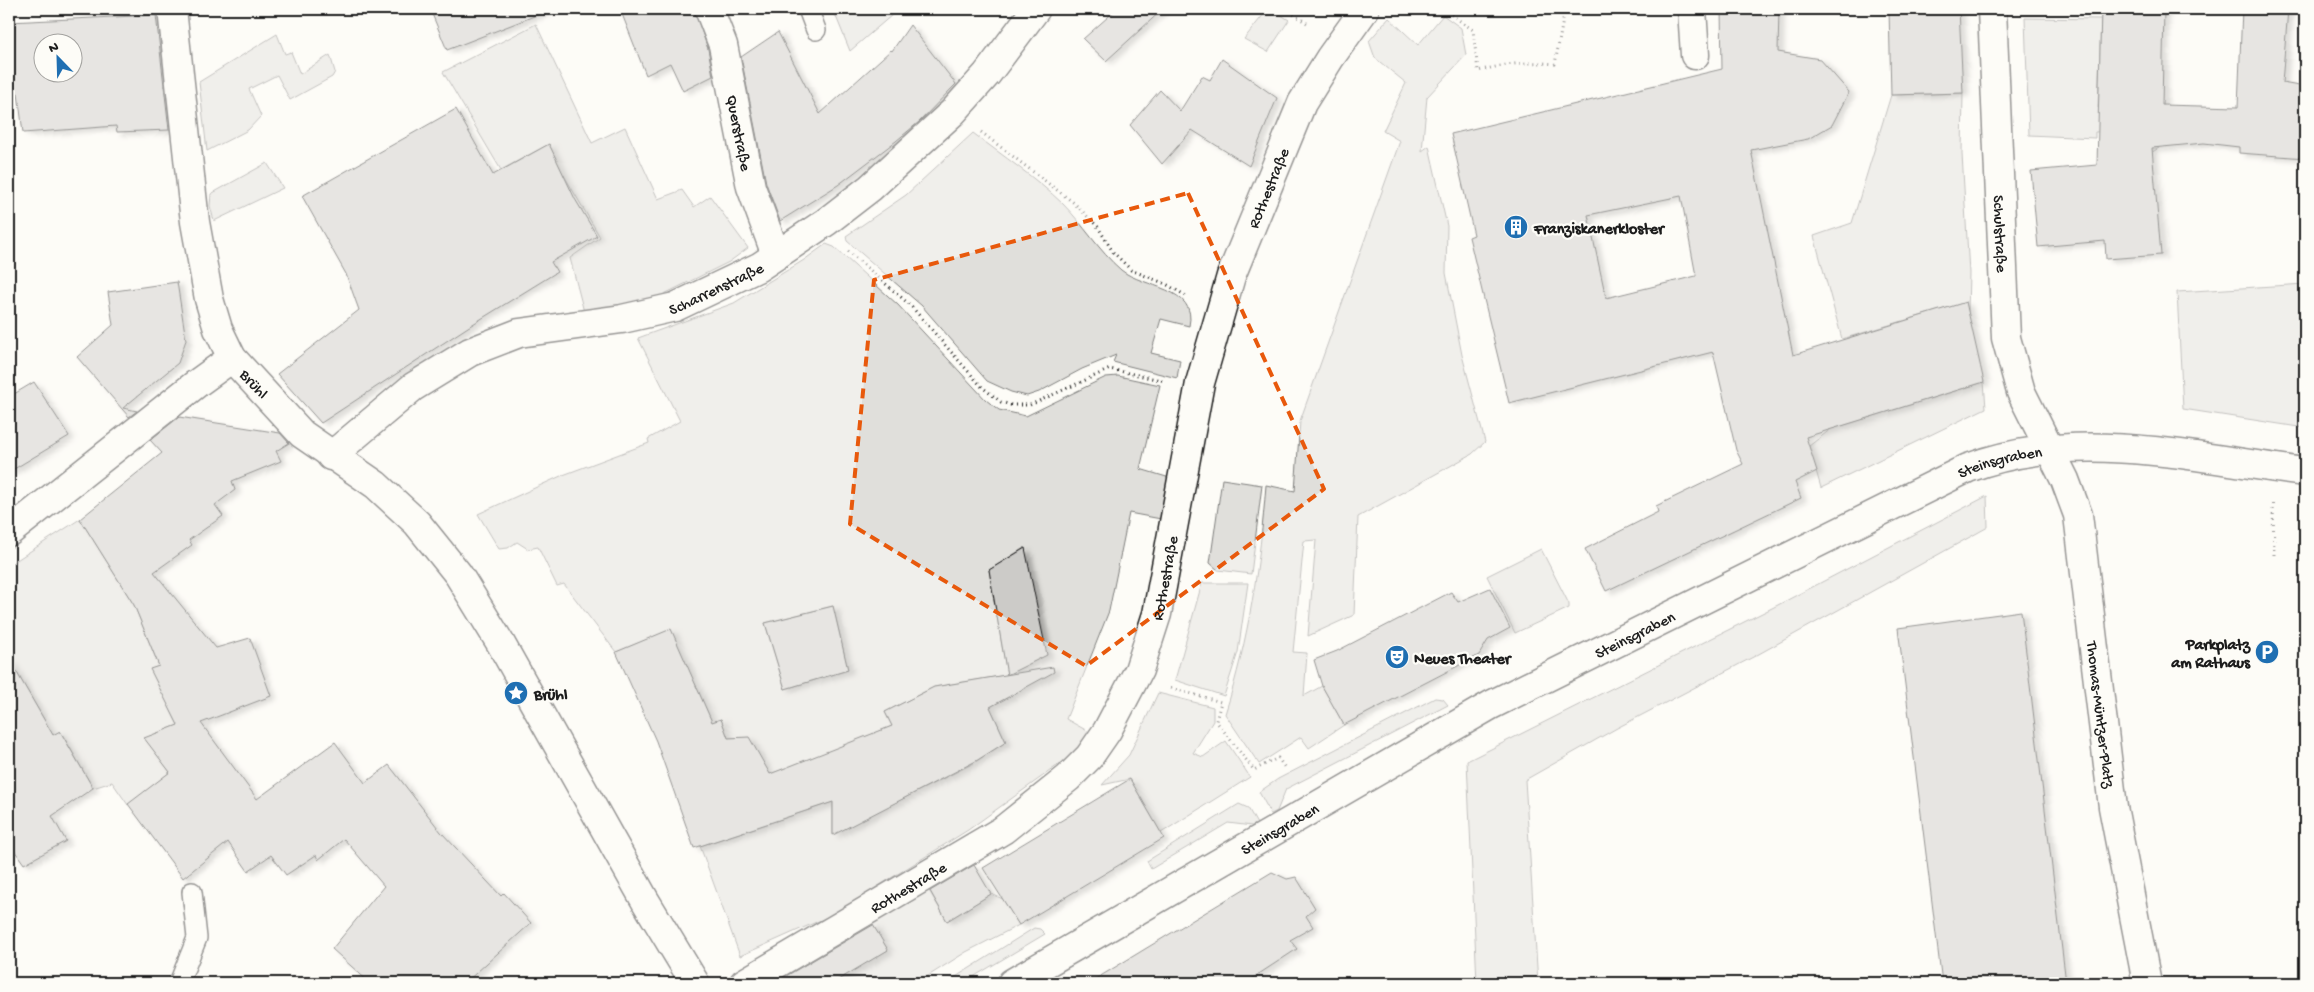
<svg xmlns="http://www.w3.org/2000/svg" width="2314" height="992" font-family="'Gochi Hand',sans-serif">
  <defs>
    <filter id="shadow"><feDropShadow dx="5.5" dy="3" stdDeviation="2.5" flood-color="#0004"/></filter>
  </defs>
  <rect width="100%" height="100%" fill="#fdfcf7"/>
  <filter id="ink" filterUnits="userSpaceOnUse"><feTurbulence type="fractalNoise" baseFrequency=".02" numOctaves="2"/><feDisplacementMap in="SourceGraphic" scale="10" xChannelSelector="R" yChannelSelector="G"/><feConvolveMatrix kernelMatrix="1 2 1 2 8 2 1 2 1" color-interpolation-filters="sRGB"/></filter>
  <g filter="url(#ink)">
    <g fill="#e0dfdb" stroke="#7e7e7c" fill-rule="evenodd">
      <polygon points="833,9 899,9 850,51"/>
      <polygon points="1268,9 1272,9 1289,20 1268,52 1244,39"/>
      <path d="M1443,15L1461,28L1466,55L1427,97L1422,151L1429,146L1447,226L1446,273L1462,355L1485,442L1472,454L1358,517L1354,615L1308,636L1316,540L1304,541L1293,652L1307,653L1304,696L1322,686L1344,725L1309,748L1301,737L1259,764L1225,714C1249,639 1260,563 1266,485L1295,491L1300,421L1400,141L1383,131L1406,83L1375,58L1369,41L1389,18L1418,45Z"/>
      <polygon points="2025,18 2101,19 2098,108 2157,110 2159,148 2149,154 2149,131 2095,132 2095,138 2029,135"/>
      <polygon points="536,24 592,143 625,127 658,199 682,190 694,207 710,196 748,248 729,262 652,300 584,312 570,258 600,237 562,172 549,144 501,170 443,72"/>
      <polygon points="277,34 285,54 291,52 300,74 330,55 335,72 332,77 290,100 277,75 249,89 261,116 248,130 207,151 199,82"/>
      <polygon points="1963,93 1962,154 1969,273 1968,312 1964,303 1842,339 1814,236 1852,223 1891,95"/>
      <path d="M973,133C1003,156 1036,178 1063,204C1083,224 1099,251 1121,270C1143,288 1198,287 1189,326L1161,319L1151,353L1180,360L1177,378L1113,362L1116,355L1082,369L1039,392L1027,396L1011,392L987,381L922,306L847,241L846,236L906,195Z"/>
      <polygon points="267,163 283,188 214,221 210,206 211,194"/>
      <path d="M826,244L834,247L898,305L986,400L999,410L1026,416L1106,377L1118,376L1160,385L1140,469L1170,478L1161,519L1129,513L1109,611L1066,719L1091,733L1072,755L968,830L832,915L740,956L700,846L833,802V834L972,764L1006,742L990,707L1013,695L1007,675L934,687L885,712L892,726L818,757L750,781L749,738H728L721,719L712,722L671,630L616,652L564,584L557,586L538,547L528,549L517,542L508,548L499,549L478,514L563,475L649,443L648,439L680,421L638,338L734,303L804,260ZM1024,548H1025L1007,675L989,570ZM833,606L848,670L785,689L765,623Z"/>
      <polygon points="2305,284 2305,428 2183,409 2177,292"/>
      <polygon points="1984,382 1986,408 1821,488 1809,446 1831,429"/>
      <polygon points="1222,479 1262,485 1251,574 1218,570 1210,563"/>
      <polygon points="1987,496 1988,527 1757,655 1617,728 1525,780 1538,983 1477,983 1467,761 1774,607"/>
      <polygon points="80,519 134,605 159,666 151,669 178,725 145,738 170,772 128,805 112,782 93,788 61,732 53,735 9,659 9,565"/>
      <polygon points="1541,549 1569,604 1569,608 1515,633 1487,576"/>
      <polygon points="1202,583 1248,583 1238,652 1224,696 1175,680"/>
      <polygon points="1158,693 1213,707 1213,721 1193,753 1203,757 1226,741 1250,777 1161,833 1130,779 1102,785 1129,755"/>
      <polygon points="1435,698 1443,699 1448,705 1286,789 1277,811 1271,814 1259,792 1278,779"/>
      <polygon points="1239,804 1248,808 1257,824 1252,826 1228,823 1151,869 1147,861"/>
      <polygon points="927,887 947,921 991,894 1003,899 1019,925 966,952 917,983 832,983 888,950 869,919"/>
      <polygon points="1034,928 1040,929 1045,934 963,983 946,983"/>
    </g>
    <g fill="#cccbc8" stroke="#1c1c1c" fill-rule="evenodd" filter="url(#shadow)">
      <polygon points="430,9 546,9 547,11 447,50"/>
      <polygon points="620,9 694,9 708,49 713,76 683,91 670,63 646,75"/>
      <polygon points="1117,9 1163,9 1106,61 1083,39"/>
      <path d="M1721,9H1779L1778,52L1820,59L1849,92L1832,125L1808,139L1751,150L1793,355L1966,302L1984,382L1806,437L1817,471L1795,482L1801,498L1606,591L1585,549L1658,512L1656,506L1743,464L1736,450L1713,352L1509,403L1469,237L1474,235L1451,134L1722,69ZM1681,196L1696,276L1606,298L1588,215Z"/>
      <polygon points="1889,9 1959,9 1963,93 1891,95"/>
      <polygon points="2101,9 2164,9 2162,105 2238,107 2242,9 2288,9 2282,83 2305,87 2305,158 2239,153 2239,147 2204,143 2152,148 2161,255 2106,259 2105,241 2038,247 2031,171 2097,165"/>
      <path d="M156,15L169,130L117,132L116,126L23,133L18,93L9,94V22ZM42,42H72V72H42Z"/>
      <polygon points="910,25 956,84 919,122 896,141 838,185 780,221 766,183 741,57 778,32 820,114 891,50 892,51"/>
      <polygon points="1222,59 1277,98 1249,166 1192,130 1162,164 1130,125 1160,90 1180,111 1202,76 1210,80"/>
      <polygon points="456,109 493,175 549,144 575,199 597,236 551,262 557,272 468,327 321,423 277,374 359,310 346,274 302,196"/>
      <polygon points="177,282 186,340 178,363 123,408 137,411 129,417 77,357 113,325 108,292"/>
      <polygon points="34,382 69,436 9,472 9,397"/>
      <polygon points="179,417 280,433 289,443 276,451 281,461 232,481 235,490 215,505 223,516 189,540 192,545 154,572 216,648 250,638 271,696 201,723 257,799 335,742 365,783 389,765 441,832 501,896 504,893 531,923 465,983 370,983 332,949 384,886 344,839 318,860 316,855 286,875 271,855 248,871 228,842 183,878 128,804 170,772 144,738 178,725 150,669 159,666 134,605 80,519 162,453 150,440"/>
      <polygon points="1025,548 1047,655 1007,675 989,570"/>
      <polygon points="1490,588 1510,628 1488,640 1479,655 1344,725 1322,686 1314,660 1337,651 1451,592 1458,602"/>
      <polygon points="833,606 848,670 785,689 765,623"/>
      <polygon points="2021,611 2066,983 1942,983 1898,628"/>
      <polygon points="671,629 712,722 721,719 728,738 749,737 770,774 892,726 885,712 934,687 1053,667 1054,672 990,707 1006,742 976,761 833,835 833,802 694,848 656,741 616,652"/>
      <polygon points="9,659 53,735 60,731 93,788 52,816 66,841 24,864 9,843"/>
      <polygon points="1130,779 1164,838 1019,925 983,868"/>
      <polygon points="974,865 991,894 947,921 930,891"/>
      <polygon points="1272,872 1287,879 1296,877 1315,908 1306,916 1313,927 1290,940 1297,949 1245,983 1089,983"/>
      <polygon points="873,925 888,950 833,983 774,983"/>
    </g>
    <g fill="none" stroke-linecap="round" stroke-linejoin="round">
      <g stroke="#1c1c1c" stroke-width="22">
        <g id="service">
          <polyline points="808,9 816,30"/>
          <polyline points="179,983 197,938 192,892"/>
        </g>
      </g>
      <g stroke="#1c1c1c" stroke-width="31">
        <g id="minor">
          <path id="s1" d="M172,9L195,222L209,299L218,329L232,358L302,434L376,485L417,523L458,574L501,644L646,902L695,983"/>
          <path id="s2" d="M709,9L723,45L751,187L776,255"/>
          <polyline points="1692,9 1695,55"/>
          <path id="s3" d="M1992,9L2006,338L2021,392L2065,480L2078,515L2113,807L2147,983"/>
          <path id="s4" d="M331,456L413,387L470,352L519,333L622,319L675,307L759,267L826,222L870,188L953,112L987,74L1036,9"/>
          <polyline points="9,532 196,384 232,358"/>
          <path id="s5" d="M744,983L1003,830L1068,778L1089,757L1107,731L1139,670L1157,614L1200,383L1231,276L1302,103L1330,58L1365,9"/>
          <path id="s6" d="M1012,983L1491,705L1968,468C2075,427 2196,458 2305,472"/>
        </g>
      </g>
      <g stroke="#1c1c1c" stroke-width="3" stroke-dasharray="1 4" stroke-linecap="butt">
        <polyline points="1285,9 1310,25"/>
        <path d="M1443,9L1473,30L1478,71C1505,64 1528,61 1555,64L1565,9"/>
        <polyline points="981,132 1074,203 1098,227 1113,252 1131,270 1166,284 1188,297"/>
        <polyline points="848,251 910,305 982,387 1001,402 1011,405 1030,405 1110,369 1165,381"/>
        <polyline points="2273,504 2274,555"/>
        <polyline points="1171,688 1221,702 1216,721 1254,770 1278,758 1285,768"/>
      </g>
      <use href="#service" stroke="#fdfcf7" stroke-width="19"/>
      <use href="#minor" stroke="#fdfcf7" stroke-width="28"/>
    </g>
  </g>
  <path d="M0 0H2314V992H0ZM1188,193L1324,489L1086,666L850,524L874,280Z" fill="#fdfcf7" fill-opacity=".55" fill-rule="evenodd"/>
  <path fill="none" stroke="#e8590c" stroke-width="4" stroke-dasharray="10 6" stroke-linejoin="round" d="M1188,193L1324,489L1086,666L850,524L874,280Z"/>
  <defs>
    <g id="building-disc" transform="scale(1.25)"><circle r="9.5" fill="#1f6fb2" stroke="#fdfcf7"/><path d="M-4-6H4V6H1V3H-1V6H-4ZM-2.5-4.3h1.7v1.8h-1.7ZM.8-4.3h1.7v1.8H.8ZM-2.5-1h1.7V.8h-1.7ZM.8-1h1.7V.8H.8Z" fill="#fff"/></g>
    <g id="parking-disc" transform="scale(1.25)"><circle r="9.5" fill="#1f6fb2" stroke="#fdfcf7"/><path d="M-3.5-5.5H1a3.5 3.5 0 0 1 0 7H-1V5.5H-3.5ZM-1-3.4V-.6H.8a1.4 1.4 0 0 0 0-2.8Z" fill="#fff"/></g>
    <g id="theatre-disc" transform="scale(1.25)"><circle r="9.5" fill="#1f6fb2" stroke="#fdfcf7"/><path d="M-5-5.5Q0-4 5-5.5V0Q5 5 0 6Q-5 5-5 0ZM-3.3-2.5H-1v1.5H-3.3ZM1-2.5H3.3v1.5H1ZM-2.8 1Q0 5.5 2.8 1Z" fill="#fff"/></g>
    <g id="sight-disc" transform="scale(1.25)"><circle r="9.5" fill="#1f6fb2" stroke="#fdfcf7"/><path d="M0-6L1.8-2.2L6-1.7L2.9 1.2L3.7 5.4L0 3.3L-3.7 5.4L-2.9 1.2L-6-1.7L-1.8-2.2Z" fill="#fff"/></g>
  </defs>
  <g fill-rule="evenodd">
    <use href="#building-disc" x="1516" y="227"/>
    <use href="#parking-disc" x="2267" y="652"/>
    <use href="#theatre-disc" x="1397" y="657"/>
    <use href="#sight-disc" x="516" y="693"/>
  </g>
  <g text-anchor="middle" stroke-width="4.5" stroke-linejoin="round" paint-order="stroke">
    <g font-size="16" fill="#1c1c1c" stroke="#fdfcf7">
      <text dy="6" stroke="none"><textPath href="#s2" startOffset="128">Querstraße</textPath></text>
      <text dy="6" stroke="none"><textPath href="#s5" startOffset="1015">Rothestraße</textPath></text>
      <text dy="6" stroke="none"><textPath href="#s3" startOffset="225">Schulstraße</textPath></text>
      <text dy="6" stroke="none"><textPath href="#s4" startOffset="430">Scharrenstraße</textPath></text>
      <text dy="6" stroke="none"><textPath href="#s1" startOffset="390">Brühl</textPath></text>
      <text dy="6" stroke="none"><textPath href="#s6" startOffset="1119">Steinsgraben</textPath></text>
      <text dy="6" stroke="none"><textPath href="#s5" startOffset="610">Rothestraße</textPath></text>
      <text dy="6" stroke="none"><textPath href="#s6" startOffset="714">Steinsgraben</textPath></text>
      <text dy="6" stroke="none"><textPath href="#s3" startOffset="722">Thomas-Müntzer-Platz</textPath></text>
      <text dy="6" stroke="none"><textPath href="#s6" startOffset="309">Steinsgraben</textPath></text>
      <text dy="6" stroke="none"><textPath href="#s5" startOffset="190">Rothestraße</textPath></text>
    </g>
    <g font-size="16" font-weight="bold" fill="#1c1c1c" stroke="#fdfcf7" text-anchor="start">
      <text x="1534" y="233">Franziskanerkloster</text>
      <text x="2250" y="649" text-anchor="end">Parkplatz<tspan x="2250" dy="18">am Rathaus</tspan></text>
      <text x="1414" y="663">Neues Theater</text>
      <text x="534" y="699">Brühl</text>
    </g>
  </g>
  <rect width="2314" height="992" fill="none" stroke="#fdfcf7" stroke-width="30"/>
  <rect x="15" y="15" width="2284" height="962" fill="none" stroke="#1c1c1c" stroke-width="2" filter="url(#ink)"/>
  <g transform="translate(58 58) rotate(337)"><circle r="24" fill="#fdfcf7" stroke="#a3a29f"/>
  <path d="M0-4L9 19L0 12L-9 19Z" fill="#1f6fb2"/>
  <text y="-8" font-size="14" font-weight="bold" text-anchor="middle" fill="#1c1c1c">N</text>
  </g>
</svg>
